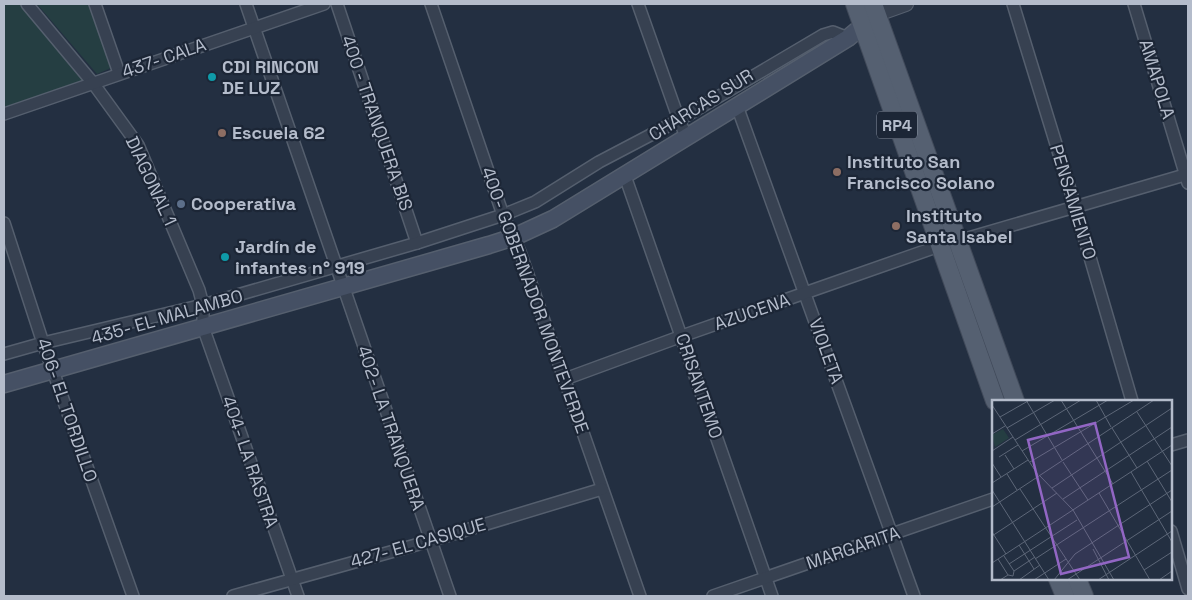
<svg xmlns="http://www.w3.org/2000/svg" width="1192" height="600" font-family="'Space Grotesk',sans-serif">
  <rect width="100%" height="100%" fill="#232f41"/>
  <g fill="#253e42">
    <polygon points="4,4 20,4 87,81 4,108"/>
    <polygon points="37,4 89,4 111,68 97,74"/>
  </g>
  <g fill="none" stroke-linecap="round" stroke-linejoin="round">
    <g stroke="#555f6e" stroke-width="14">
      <g id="minor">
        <polyline points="27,4 93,83 138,145 199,290 203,305 203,327 298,596"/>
        <polyline points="95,4 119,73"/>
        <polyline points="246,4 450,596"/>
        <polyline points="337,4 417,243"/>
        <polyline points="431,4 503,215 520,252 640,596"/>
        <polyline points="638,4 679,120 687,138"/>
        <polyline points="1013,4 1075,206 1132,401"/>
        <polyline points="1134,4 1188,183"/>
        <polyline points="737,106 914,596"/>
        <polyline points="4,114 324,4"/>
        <polyline points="625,176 772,596"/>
        <polyline points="4,223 43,343 133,596"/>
        <polyline points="958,241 1188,174"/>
        <polyline points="4,354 43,343 203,305 417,243 503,215 535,202 599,162 679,120 823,35 833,32 848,38"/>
        <polyline points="565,379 682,336 939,246"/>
        <polyline points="1171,445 1188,440"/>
        <polyline points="1171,531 1188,589"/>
        <polyline points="233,596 430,541 602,489"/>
        <polyline points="713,596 993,499"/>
      </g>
    </g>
    <g stroke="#555f6e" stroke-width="16">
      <polyline id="tertiary" points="878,14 906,4"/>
    </g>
    <g stroke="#555f6e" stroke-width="19">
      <polyline id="secondary" points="4,384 489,245 514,237 553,219 848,38 872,18"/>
    </g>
    <g stroke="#414a5a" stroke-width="20">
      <g id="primary">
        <polyline points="855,4 995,401"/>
        <polyline points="873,4 1015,401"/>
        <polyline points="1058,579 1065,596"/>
        <polyline points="1077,579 1084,596"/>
      </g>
    </g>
    <use href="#minor" stroke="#374151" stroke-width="11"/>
    <use href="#tertiary" stroke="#374151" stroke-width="14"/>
    <use href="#secondary" stroke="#455064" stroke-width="16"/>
    <use href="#primary" stroke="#556071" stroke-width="18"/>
  </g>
  <g fill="#0f9aa8" stroke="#1c2636" stroke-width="2">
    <circle cx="212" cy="77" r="5"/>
    <circle cx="225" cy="257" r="5"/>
  </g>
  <g fill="#8d6e63" stroke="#1c2636" stroke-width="2">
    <circle cx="222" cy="133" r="5"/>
    <circle cx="837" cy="172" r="5"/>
    <circle cx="896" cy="226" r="5"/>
  </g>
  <circle fill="#5c6f8a" stroke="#1c2636" stroke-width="2" cx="181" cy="204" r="5"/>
  <g text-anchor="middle" stroke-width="4.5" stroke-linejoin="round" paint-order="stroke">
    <rect fill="#1c2636" stroke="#868f9e" stroke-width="1" x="877" y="111.5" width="40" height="27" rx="4"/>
    <g font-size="16" font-weight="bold" fill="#b4bccb">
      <text x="897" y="131">RP4</text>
    </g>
    <g font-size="18" fill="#b4bccb" stroke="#1c2636">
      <text transform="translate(164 58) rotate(-19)" y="6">437- CALA</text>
      <text transform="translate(1157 79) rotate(73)" y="6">AMAPOLA</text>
      <text transform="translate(701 105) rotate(-32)" y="6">CHARCAS SUR</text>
      <text transform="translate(377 123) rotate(71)" y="6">400 - TRANQUERA BIS</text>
      <text transform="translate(151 181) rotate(65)" y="6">DIAGONAL 1</text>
      <text transform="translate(1073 202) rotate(73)" y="6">PENSAMIENTO</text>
      <text transform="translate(535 300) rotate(70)" y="6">400- GOBERNADOR MONTEVERDE</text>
      <text transform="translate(752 312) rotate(-19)" y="6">AZUCENA</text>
      <text transform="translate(167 317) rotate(-16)" y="6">435- EL MALAMBO</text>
      <text transform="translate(826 351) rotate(70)" y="6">VIOLETA</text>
      <text transform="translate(699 386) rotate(71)" y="6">CRISANTEMO</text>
      <text transform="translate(67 410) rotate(71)" y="6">406- EL TORDILLO</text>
      <text transform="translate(391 428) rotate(71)" y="6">402- LA TRANQUERA</text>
      <text transform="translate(250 462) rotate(71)" y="6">404- LA RASTRA</text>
      <text transform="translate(418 543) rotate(-16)" y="6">427- EL CASIQUE</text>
      <text transform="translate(853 548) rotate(-19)" y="6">MARGARITA</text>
    </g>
    <g font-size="18" font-weight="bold" fill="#b4bccb" stroke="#1c2636" text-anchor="start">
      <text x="222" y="73">CDI RINCON<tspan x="222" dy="21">DE LUZ</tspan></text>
      <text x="232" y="139">Escuela 62</text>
      <text x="847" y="168">Instituto San<tspan x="847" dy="21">Francisco Solano</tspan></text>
      <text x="191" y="210">Cooperativa</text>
      <text x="906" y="222">Instituto<tspan x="906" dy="21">Santa Isabel</tspan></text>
      <text x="235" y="253">Jardín de<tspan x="235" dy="21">infantes n° 919</tspan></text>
    </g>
  </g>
  <g transform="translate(992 400)">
    <rect width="180" height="180" fill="#232f41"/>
    <path d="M11,29L17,38L3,47L0,35Z" fill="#253e42"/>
    <path fill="none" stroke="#5d6778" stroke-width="1" d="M34,0L70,60M69,0L121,84M104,0L119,27M0,5L46,75M145,12L180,66M8,17L36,1M15,28L63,0M120,28L145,68M0,34L13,26M23,40L89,0M0,51L21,37M30,51L116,0M13,55L22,69M7,57L26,45M155,61L180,102M38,62L142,0M71,62L96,100M0,63L9,77M139,72L180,142M15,74L25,90M47,75L81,110L122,180M0,83L36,60M60,88L180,8M28,89L88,180M0,90L57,180M107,93L158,180M71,99L180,27M0,107L162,0M0,132L14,154M0,136L65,93M27,145L42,169M101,149L117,180M12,156L22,171M6,159L16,175M43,159L180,70M0,163L180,45M17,164L85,120M152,170L180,152M8,180L16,175L21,176L22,171L43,157M27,180L48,165M42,180L74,159M62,180L83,154L180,90M75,180L180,111M106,180L180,131M167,180L180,171"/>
    <path fill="#9266c4" fill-opacity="0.15" stroke="#9266c4" stroke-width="2.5" d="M103,23L137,157L69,174L36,40Z"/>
    <rect width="180" height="180" fill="none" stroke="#b4bccb" stroke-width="2.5"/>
  </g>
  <rect width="1192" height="600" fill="none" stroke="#b4bccb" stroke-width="10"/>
</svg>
